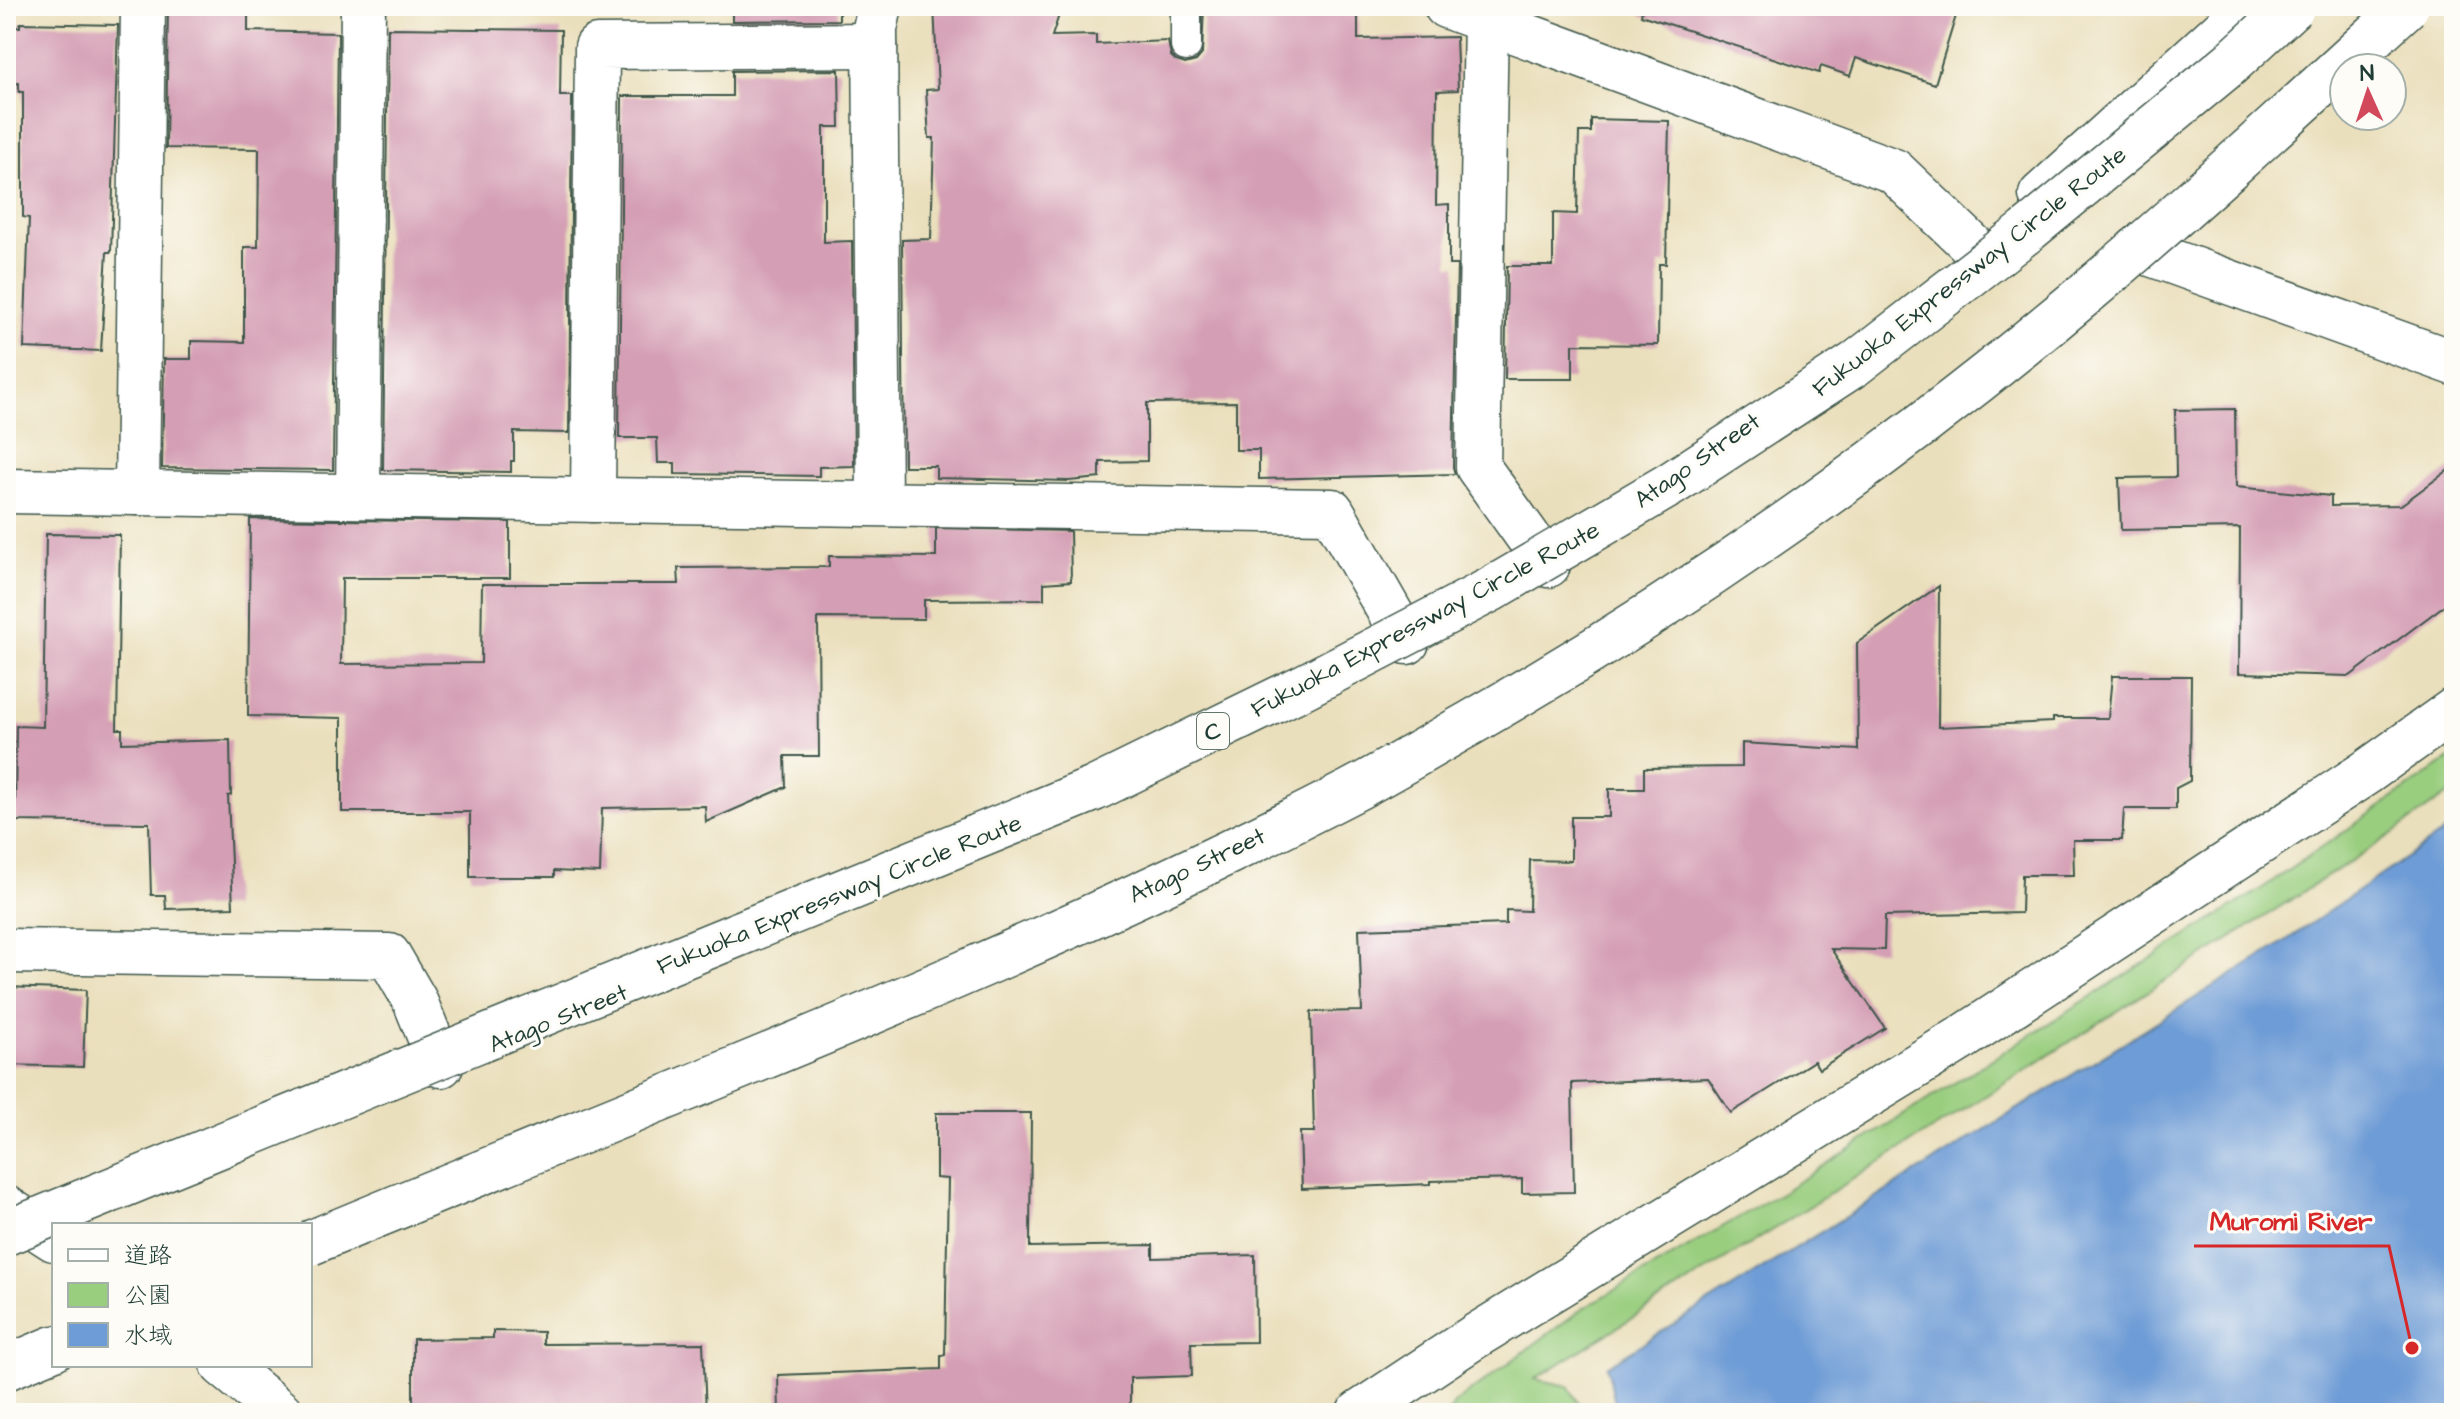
<svg xmlns="http://www.w3.org/2000/svg" width="2460" height="1419" font-family="'Architects Daughter','Klee One',sans-serif">
  <rect width="100%" height="100%" fill="#fdfcf7"/>
  <filter id="ink" filterUnits="userSpaceOnUse"><feTurbulence type="fractalNoise" baseFrequency=".0125" numOctaves="2"/><feDisplacementMap in="SourceGraphic" scale="16" xChannelSelector="R" yChannelSelector="G"/><feConvolveMatrix kernelMatrix="1 2 1 2 8 2 1 2 1" color-interpolation-filters="sRGB"/></filter>
  <filter id="wash" filterUnits="userSpaceOnUse"><feTurbulence type="fractalNoise" baseFrequency=".006" numOctaves="4" result="noise"/><feDisplacementMap in="SourceGraphic" scale="32" xChannelSelector="R" yChannelSelector="G"/><feGaussianBlur stdDeviation="1.8" result="paint"/><feColorMatrix in="noise" values="0 0 0 0 0 0 0 0 0 0 0 0 0 0 0 0 0 1.4 0 .05"/><feComposite in="paint" operator="in"/></filter>
  <g filter="url(#wash)">
    <rect width="100%" height="100%" fill="#eadfbc"/>
    <polygon fill="#9ace7f" stroke="#5c865a" stroke-width="2" points="2454,756 2454,790 2379,843 1998,1088 1535,1379 1568,1386 1585,1413 1448,1413 1455,1403 1579,1311 1782,1192 2261,889"/>
    <polygon fill="#6e9cd6" stroke="#466c85" stroke-width="2" points="2454,825 2454,1413 1617,1413 1607,1366 2278,946"/>
    <g id="blocks">
      <g fill="#d49eb4">
        <polygon points="168,6 248,6 248,31 338,33 333,470 162,468 164,359 191,359 191,341 244,342 244,247 258,247 259,149 166,148"/>
        <polygon points="732,6 839,6 839,20 732,21"/>
        <polygon points="934,6 1062,6 1052,36 1096,35 1096,44 1168,41 1171,56 1176,61 1185,64 1196,61 1202,54 1204,6 1358,6 1358,39 1456,37 1458,90 1437,91 1436,205 1449,204 1449,265 1457,265 1453,467 1455,474 1259,479 1259,450 1236,450 1236,402 1147,403 1147,461 1100,462 1100,478 1069,481 936,478 936,466 904,466 902,240 931,239 934,138 929,138 926,90 938,89"/>
        <polygon points="1643,6 1959,6 1935,84 1856,58 1850,76 1821,66 1819,73 1641,15"/>
        <polygon points="20,23 118,25 111,252 107,252 101,351 24,348 29,218 23,217 23,92 19,92 19,83 6,84 6,27 20,27"/>
        <polygon points="388,28 561,30 560,96 572,96 569,433 514,432 514,461 511,461 511,472 383,470"/>
        <polygon points="839,70 840,127 824,127 824,242 852,241 854,466 819,467 819,476 675,474 675,463 658,463 657,438 619,438 622,96 732,96 732,71"/>
        <polygon points="1591,119 1669,121 1666,264 1659,264 1658,345 1573,344 1573,379 1505,379 1507,266 1553,266 1553,213 1577,214 1579,132 1591,132"/>
        <polygon points="2235,409 2236,487 2331,496 2331,506 2401,505 2454,466 2454,598 2350,676 2239,673 2240,528 2121,530 2119,478 2176,477 2175,410"/>
        <polygon points="250,519 510,522 510,578 342,578 341,664 481,663 482,584 679,584 678,568 829,567 829,556 936,557 936,528 1070,531 1071,581 1044,583 1044,599 924,600 924,619 818,618 819,756 785,756 786,787 706,822 705,806 602,808 600,873 554,871 554,877 470,877 470,812 342,812 342,718 248,716"/>
        <polygon points="46,534 120,535 117,729 122,729 122,743 230,740 231,795 228,796 233,907 166,909 165,895 151,895 149,823 15,821 16,726 43,727"/>
        <polygon points="1939,586 1938,727 2053,722 2053,718 2108,718 2112,676 2191,676 2190,781 2176,788 2176,809 2124,809 2122,840 2073,840 2074,875 2022,875 2021,913 1885,916 1884,950 1831,949 1885,1028 1819,1069 1814,1061 1731,1113 1708,1078 1572,1083 1574,1192 1522,1193 1522,1179 1430,1181 1430,1184 1302,1189 1300,1132 1314,1132 1311,1012 1362,1011 1359,929 1506,924 1506,910 1529,911 1530,860 1571,861 1571,817 1609,817 1609,789 1644,789 1644,768 1742,767 1742,743 1858,750 1857,643"/>
        <polygon points="6,987 86,990 83,1067 6,1065"/>
        <polygon points="936,1113 1031,1113 1030,1247 1153,1245 1153,1258 1255,1255 1256,1342 1191,1343 1192,1376 1130,1378 1130,1413 779,1413 778,1375 941,1369 941,1356 945,1355 948,1179 936,1178"/>
        <polygon points="493,1331 543,1332 543,1344 703,1343 706,1413 413,1413 413,1339 493,1338"/>
      </g>
    </g>
  </g>
  <g filter="url(#ink)">
    <use href="#blocks" fill-opacity="0" stroke="#3d5548" stroke-width="2"/>
    <g fill="none" stroke-linecap="round" stroke-linejoin="round">
      <g stroke="#3d5548" stroke-width="33">
        <polyline id="lane" points="1186,46 1186,6"/>
      </g>
      <g stroke="#3d5548" stroke-width="47">
        <g id="street">
          <polyline points="1446,6 1894,171 1978,251"/>
          <polyline points="1492,6 1486,19 1478,467 1548,565"/>
          <polyline points="2137,249 2454,363"/>
          <path d="M6,491C448,496 890,501 1332,511L1407,642"/>
          <polyline points="137,493 143,6"/>
          <polyline points="358,495 363,6"/>
          <polyline points="593,500 597,47 875,45"/>
          <polyline points="879,501 875,29 880,6"/>
          <polyline points="6,951 389,956 415,1001 441,1065"/>
          <polyline points="1359,1413 1474,1337 1962,1038 2367,772 2454,710"/>
        </g>
      </g>
      <g stroke="#3d5548" stroke-width="47">
        <g id="secondary">
          <polyline points="2041,195 2249,6"/>
          <polyline points="6,1208 54,1239"/>
          <polyline points="223,1365 281,1413"/>
        </g>
      </g>
      <g stroke="#3d5548" stroke-width="47">
        <polyline id="highway" points="6,1368 54,1348"/>
      </g>
      <use href="#lane" stroke="#fff" stroke-width="30"/>
      <use href="#street" stroke="#fff" stroke-width="44"/>
      <use href="#secondary" stroke="#fff" stroke-width="44"/>
      <use href="#highway" stroke="#fff" stroke-width="44"/>
      <g stroke="#3d5548" stroke-width="47" stroke-linecap="butt">
        <g id="highway-bridge">
          <polyline points="6,1233 1094,789 1303,687 1490,590 1671,484 1855,364 2026,232 2231,63 2293,6"/>
          <path d="M310,1243C658,1098 1017,964 1351,791C1391,770 1430,746 1469,724C1686,600 1894,455 2085,294C2195,201 2301,103 2407,6"/>
        </g>
      </g>
      <use href="#highway-bridge" stroke="#fff" stroke-width="44"/>
    </g>
  </g>
  <g text-anchor="middle" stroke-width="6" stroke-linejoin="round" paint-order="stroke">
    <rect fill="#fdfcf7" stroke="#62766e" stroke-width="2" x="1197" y="713" width="32" height="36" rx="6"/>
    <g font-size="22" font-weight="bold" fill="#1f3d34">
      <text x="1213" y="739">C</text>
    </g>
    <g font-size="24" fill="#1f3d34" stroke="#fdfcf7">
      <text transform="translate(1969 271) rotate(-38)" y="8">Fukuoka Expressway Circle Route</text>
      <text transform="translate(1697 460) rotate(-35)" y="8">Atago Street</text>
      <text transform="translate(1425 619) rotate(-28)" y="8">Fukuoka Expressway Circle Route</text>
      <text transform="translate(1197 865) rotate(-25)" y="8">Atago Street</text>
      <text transform="translate(839 894) rotate(-22)" y="8">Fukuoka Expressway Circle Route</text>
      <text transform="translate(558 1018) rotate(-22)" y="8">Atago Street</text>
    </g>
  </g>
  <path fill="none" stroke="#d62828" stroke-width="3" d="M2412 1348L2389 1246H2194"/>
  <circle fill="#d62828" stroke="#fdfcf7" stroke-width="3" cx="2412" cy="1348" r="8"/>
  <g font-size="26" text-anchor="middle" font-weight="bold" fill="#d62828" stroke="#fdfcf7" stroke-width="6" stroke-linejoin="round" paint-order="stroke">
    <text x="2291" y="1230">Muromi River</text>
  </g>
  <rect width="2460" height="1419" fill="none" stroke="#fdfcf7" stroke-width="32"/>
  <rect x="52" y="1223" width="260" height="144" fill="#fdfcf7" stroke="#a4b0a9" stroke-width="2"/>
  <rect x="68" y="1249" width="40" height="12" fill="#ffffff" stroke="#a4b0a9" stroke-width="2"/>
  <text x="124" y="1263" font-size="24" fill="#1f3d34">道路</text>
  <rect x="68" y="1283" width="40" height="24" fill="#9ace7f" stroke="#a4b0a9" stroke-width="2"/>
  <text x="124" y="1303" font-size="24" fill="#1f3d34">公園</text>
  <rect x="68" y="1323" width="40" height="24" fill="#6e9cd6" stroke="#a4b0a9" stroke-width="2"/>
  <text x="124" y="1343" font-size="24" fill="#1f3d34">水域</text>
  <g transform="translate(2368 92) rotate(357)"><circle r="38" fill="#fdfcf7" stroke="#a4b0a9" stroke-width="2"/>
  <path d="M0-6L14 30L0 20L-14 30Z" fill="#d1495b"/>
  <text y="-12" font-size="22" font-weight="bold" text-anchor="middle" fill="#1f3d34">N</text>
  </g>
</svg>
